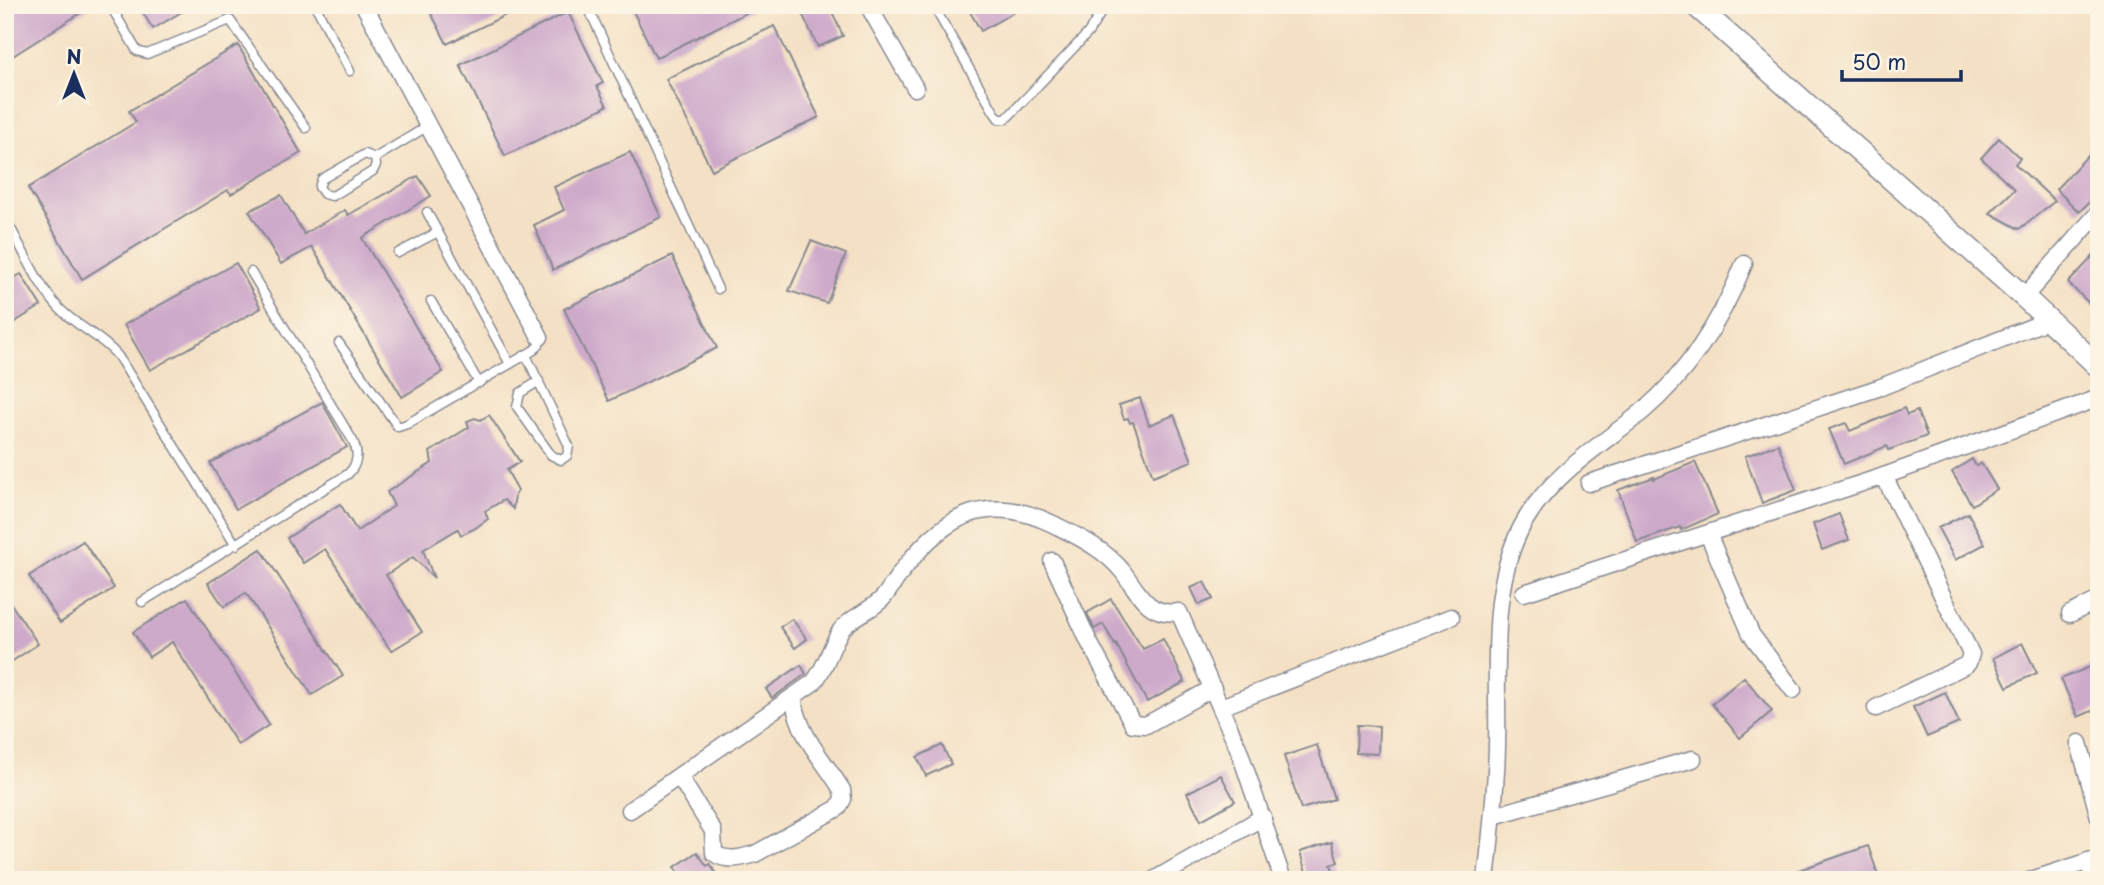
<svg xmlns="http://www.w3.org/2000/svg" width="2104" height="885" font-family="'Playpen Sans',sans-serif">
  <rect width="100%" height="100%" fill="#fcf5e5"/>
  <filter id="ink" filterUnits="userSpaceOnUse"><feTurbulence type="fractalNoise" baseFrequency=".0143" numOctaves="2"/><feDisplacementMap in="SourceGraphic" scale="14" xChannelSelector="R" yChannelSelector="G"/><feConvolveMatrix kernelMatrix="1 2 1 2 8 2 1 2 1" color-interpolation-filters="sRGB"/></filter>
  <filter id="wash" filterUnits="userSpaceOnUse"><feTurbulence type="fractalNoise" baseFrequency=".00686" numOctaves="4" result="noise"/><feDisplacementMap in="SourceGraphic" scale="28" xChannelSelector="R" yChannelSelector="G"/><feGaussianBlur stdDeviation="1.57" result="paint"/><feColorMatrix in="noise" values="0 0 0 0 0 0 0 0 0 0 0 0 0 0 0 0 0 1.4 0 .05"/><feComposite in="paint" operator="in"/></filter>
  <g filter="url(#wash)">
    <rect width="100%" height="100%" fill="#f4e1c5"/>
    <g id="blocks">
      <g fill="#cda9ca">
        <polygon points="21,5 93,5 5,61 5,15"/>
        <polygon points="138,5 193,5 153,29"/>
        <polygon points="427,5 526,5 447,44"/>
        <polygon points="630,5 762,5 656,58"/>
        <polygon points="798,5 829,5 843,36 818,47"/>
        <polygon points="966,5 1026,5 981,31"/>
        <polygon points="568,12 603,83 597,86 607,106 505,156 460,65"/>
        <polygon points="774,26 819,117 712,170 666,79"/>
        <polygon points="238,45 301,153 231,194 228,190 82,279 28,188 136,122 129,111"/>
        <polygon points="1999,138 2020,158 2015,164 2055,201 2019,229 1990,213 2015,189 1981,158"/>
        <polygon points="2099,148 2099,193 2079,212 2056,189 2091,152 2092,154"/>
        <polygon points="630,152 661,217 553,270 534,225 564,210 554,187"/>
        <polygon points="418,176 431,196 362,238 443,372 402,397 312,247 281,264 249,211 281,195 304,234 345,210 348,215"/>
        <polygon points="811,241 846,254 827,303 789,291"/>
        <polygon points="2099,250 2099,300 2093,307 2068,283"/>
        <polygon points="672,256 717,348 609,401 564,309"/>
        <polygon points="236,263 261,308 150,370 124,325"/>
        <polygon points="21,274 41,306 5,328 5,283"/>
        <polygon points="1140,398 1149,425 1174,415 1192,461 1153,476 1133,422 1130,423 1128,418 1124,419 1119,405"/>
        <polygon points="322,402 347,447 236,509 210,463"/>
        <polygon points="1904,408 1907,415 1917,411 1927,436 1889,450 1887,446 1844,464 1829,429 1846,423 1850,431"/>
        <polygon points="489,415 520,462 507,470 518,491 515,495 513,509 504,500 485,511 488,519 474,529 461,535 458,529 423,550 434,578 413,557 386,575 422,632 391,651 325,549 303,563 287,538 340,504 357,531 394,506 387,492 432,463 430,452 469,427 467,421 475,418 480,420"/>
        <polygon points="1778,444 1796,490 1762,503 1745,456"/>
        <polygon points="1972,459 1976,466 1981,463 1997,489 1972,505 1952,472"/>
        <polygon points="1695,462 1718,514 1681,530 1680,527 1637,542 1618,490 1654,477 1654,479"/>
        <polygon points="1968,513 1985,544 1955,560 1938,528"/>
        <polygon points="1839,514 1849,540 1822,550 1813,524"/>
        <polygon points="83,541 114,588 60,623 29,576"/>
        <polygon points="261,549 343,676 312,695 246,593 224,607 208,583"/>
        <polygon points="1204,582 1213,599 1199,605 1191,588"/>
        <polygon points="5,595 38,644 5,666"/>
        <polygon points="187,598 269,725 238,745 172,642 149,657 133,632"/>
        <polygon points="1111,599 1143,649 1163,639 1185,682 1147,702 1116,644 1115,645 1103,624 1094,629 1087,613"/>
        <polygon points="792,619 807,639 795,648 780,627"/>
        <polygon points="2022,643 2037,673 2007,687 1993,658"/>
        <polygon points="2099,663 2099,708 2078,717 2061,679"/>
        <polygon points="801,665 806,674 772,698 766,689"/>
        <polygon points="1744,677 1772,711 1740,738 1712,704"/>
        <polygon points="1945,692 1959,723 1927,737 1913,707"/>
        <polygon points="1357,725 1379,726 1378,754 1356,753"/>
        <polygon points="942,745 951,764 926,776 917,757"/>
        <polygon points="1317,745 1334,799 1301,809 1284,756"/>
        <polygon points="1221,775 1235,801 1201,820 1187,793"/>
        <polygon points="1332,842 1338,862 1331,864 1336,880 1308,880 1300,852"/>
        <polygon points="1868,846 1880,880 1802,880 1799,870"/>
        <polygon points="697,852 707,866 710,864 720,880 684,880 675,867"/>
      </g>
    </g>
  </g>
  <g filter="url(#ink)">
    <use href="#blocks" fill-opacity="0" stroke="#888892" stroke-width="2"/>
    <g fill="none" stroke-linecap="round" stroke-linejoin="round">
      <g stroke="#888892" stroke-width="11">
        <g id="lane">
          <polyline points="110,5 137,51 147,54 230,20 306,128"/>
          <polyline points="315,5 350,71"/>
          <polyline points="587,5 718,289"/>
          <polyline points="933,5 994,112 999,119 1006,119 1088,33 1106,5"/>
          <polygon points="365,154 375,158 376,165 373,171 336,194 332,196 324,194 319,187 322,179"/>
          <polyline points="375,158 428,126"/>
          <polyline points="427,212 510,364"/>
          <path d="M5,218C22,247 36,283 59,308C77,327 100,335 118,356L236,545"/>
          <polyline points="398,253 438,232"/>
          <polyline points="431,301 479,383"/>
          <polyline points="339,343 398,427 407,424 534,350 539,345 540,337"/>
          <polyline points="526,355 569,446 567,456 561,460 551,455 517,407 520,393 539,381"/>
          <path d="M142,602L348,474C358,464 359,454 353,441L251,272"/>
        </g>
      </g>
      <g stroke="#888892" stroke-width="19">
        <g id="street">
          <polyline points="364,5 540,337"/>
          <polyline points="868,5 915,88"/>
          <polyline points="2024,297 2099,212"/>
          <polyline points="1589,483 1881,387 2049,320"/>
          <polyline points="1708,534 1751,634 1793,690"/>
          <polyline points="1052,561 1089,642 1133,724 1146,725 1213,688"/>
          <polyline points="1524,593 1884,476 2099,398"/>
          <polyline points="2070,614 2099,600"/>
          <polyline points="1221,707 1451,617"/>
          <polyline points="1876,708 1964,666 1968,663 1971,654 1884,476"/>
          <polyline points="2079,743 2099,817"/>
          <path d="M679,776L713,831L714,853C726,862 742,858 755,854L838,808L843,799L842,790C822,757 801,740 793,698"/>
          <path d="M630,810L814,682C828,664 830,647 841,630C852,616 871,611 883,598C891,588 897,577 905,567C947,513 989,493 1053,524C1079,537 1105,549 1123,572C1139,593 1148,617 1179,612L1239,750L1283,880"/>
          <polyline points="1493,816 1693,759"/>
          <polyline points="2088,861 2094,880"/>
          <polyline points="1154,880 1263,817"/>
          <path d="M1486,880C1491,836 1496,792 1497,747C1499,674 1487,584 1526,519C1553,473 1603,444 1643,411C1690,371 1721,321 1744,264"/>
          <polyline points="2031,880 2099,858"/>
        </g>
      </g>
      <g stroke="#888892" stroke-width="24">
        <polyline id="secondary" points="1695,5 2024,297 2099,367"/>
      </g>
      <use href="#lane" stroke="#fff" stroke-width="8"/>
      <use href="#street" stroke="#fff" stroke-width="16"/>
      <use href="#secondary" stroke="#fff" stroke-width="21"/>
    </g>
  </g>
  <rect width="2104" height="885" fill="none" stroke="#fcf5e5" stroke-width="28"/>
  <g transform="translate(74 74)" stroke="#fcf5e5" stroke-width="5" paint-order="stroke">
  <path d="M0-5L12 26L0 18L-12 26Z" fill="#1b2f5e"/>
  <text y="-10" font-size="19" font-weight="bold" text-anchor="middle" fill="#1b2f5e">N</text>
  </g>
  <path d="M1842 70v10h119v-10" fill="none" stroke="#1b2f5e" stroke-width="3.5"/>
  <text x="1852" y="70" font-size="21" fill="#1b2f5e" stroke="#fcf5e5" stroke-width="5" paint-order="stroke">50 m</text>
</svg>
